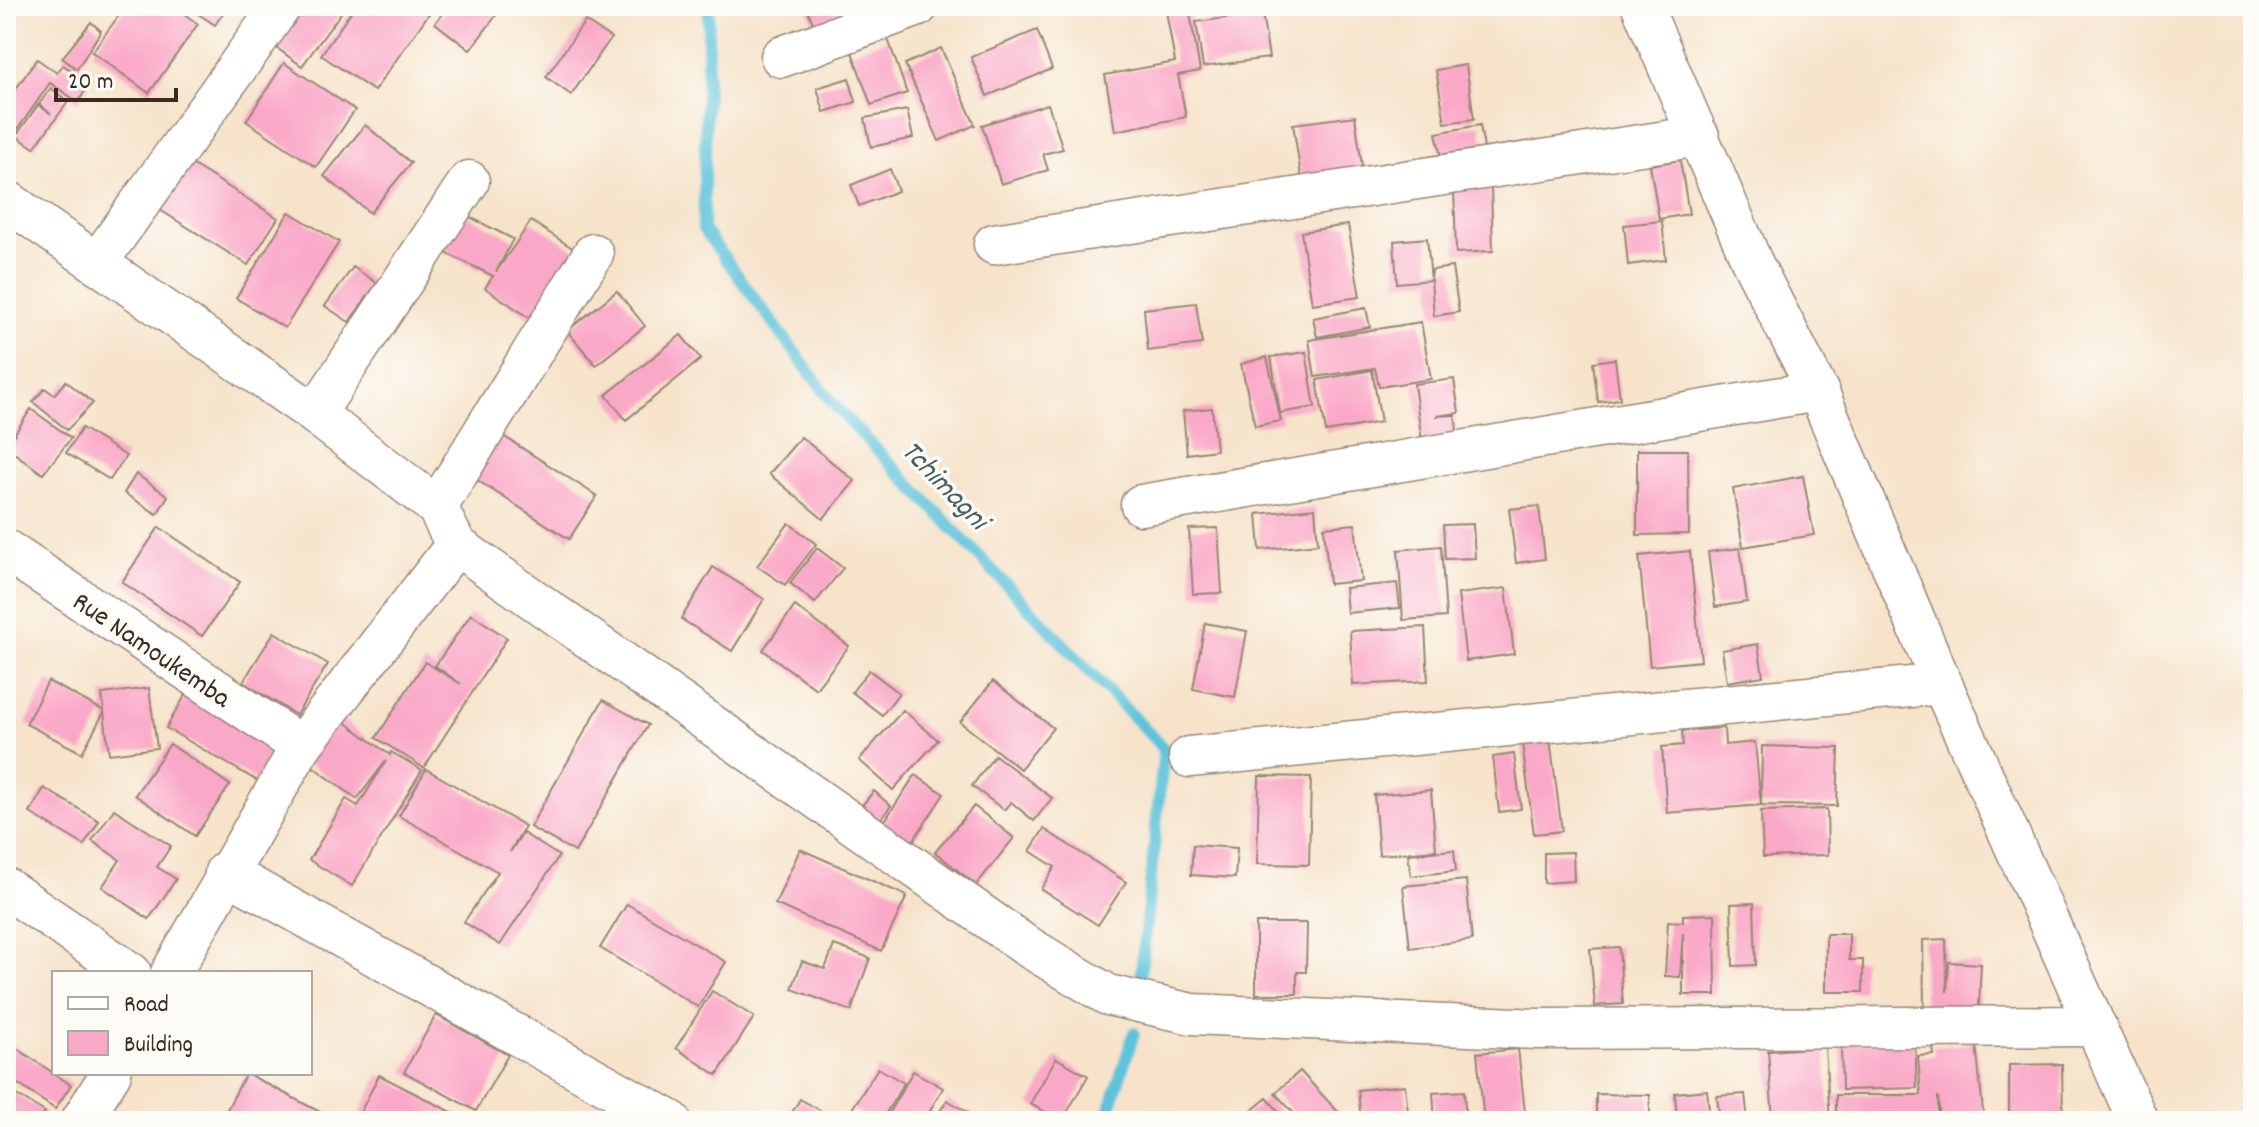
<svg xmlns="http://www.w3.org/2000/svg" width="2259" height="1127" font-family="Dekko,sans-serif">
  <rect width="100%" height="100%" fill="#fdfcf7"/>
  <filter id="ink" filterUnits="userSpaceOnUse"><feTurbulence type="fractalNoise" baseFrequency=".0125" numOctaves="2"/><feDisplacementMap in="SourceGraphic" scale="16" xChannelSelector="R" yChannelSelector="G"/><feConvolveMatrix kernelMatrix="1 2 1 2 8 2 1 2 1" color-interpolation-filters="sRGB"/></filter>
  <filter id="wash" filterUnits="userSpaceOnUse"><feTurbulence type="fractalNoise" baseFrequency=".006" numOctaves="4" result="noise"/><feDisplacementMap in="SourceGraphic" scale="32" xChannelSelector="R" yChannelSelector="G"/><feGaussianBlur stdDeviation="1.8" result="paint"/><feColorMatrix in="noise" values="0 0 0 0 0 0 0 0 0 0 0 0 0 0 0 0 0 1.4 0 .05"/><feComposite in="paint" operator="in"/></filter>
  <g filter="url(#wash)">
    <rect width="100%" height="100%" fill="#f6e3ca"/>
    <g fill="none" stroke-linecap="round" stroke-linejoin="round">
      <g stroke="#5dc3da" stroke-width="12">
        <polyline points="709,6 703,229 835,406 1164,749 1140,982"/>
        <polyline points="1106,1121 1134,1033"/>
      </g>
    </g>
    <g id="blocks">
      <g fill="#faa8c7">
        <polygon points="126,6 173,6 198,24 149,93 92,52"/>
        <polygon points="186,6 228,6 215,25"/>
        <polygon points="288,6 346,6 302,66 264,39"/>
        <polygon points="355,6 433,8 374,91 321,55"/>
        <polygon points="448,6 497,6 501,9 470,50 435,23"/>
        <polygon points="806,6 871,6 815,28"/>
        <polygon points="1189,8 1200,71 1178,75 1186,117 1115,131 1105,75 1175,62 1166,11"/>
        <polygon points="1262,13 1269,58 1203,67 1196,22"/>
        <polygon points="585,21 611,38 571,95 546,77"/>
        <polygon points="91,22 101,31 77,69 62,58"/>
        <polygon points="1037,30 1052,69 987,96 971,57"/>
        <polygon points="888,39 907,93 871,105 852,52"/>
        <polygon points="941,48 975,125 939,141 905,64"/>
        <polygon points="37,59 57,73 63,65 90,83 78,102 50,83 6,146 6,103"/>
        <polygon points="284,63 355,110 316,167 246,121"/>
        <polygon points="1466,65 1474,119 1445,123 1436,70"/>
        <polygon points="849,78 856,102 824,112 817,88"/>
        <polygon points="51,88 68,102 34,148 16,136 38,105 51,114 39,104"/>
        <polygon points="1048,104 1063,149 1043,154 1048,170 1001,184 982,125"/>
        <polygon points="907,110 913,138 871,147 865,118"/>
        <polygon points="1355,116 1363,173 1302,182 1293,124"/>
        <polygon points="365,125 411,163 370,213 324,176"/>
        <polygon points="1480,125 1485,154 1442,162 1436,133"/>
        <polygon points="182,158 278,218 248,265 152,205"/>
        <polygon points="1680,160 1689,214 1659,219 1650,165"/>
        <polygon points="890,169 898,191 859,206 851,185"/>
        <polygon points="1491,186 1493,251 1456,253 1454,188"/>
        <polygon points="289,212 339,242 285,328 236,298"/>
        <polygon points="464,214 513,239 496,272 531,221 583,255 537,323 485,288 493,276 444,252"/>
        <polygon points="1662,221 1666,260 1628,265 1624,225"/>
        <polygon points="1348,225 1360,297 1312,304 1301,232"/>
        <polygon points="1427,238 1431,280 1432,270 1452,267 1459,312 1434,316 1431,280 1397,283 1394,241"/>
        <polygon points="353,267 377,283 349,322 325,306"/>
        <polygon points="617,291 645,326 596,365 567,331"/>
        <polygon points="1196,303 1202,344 1148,351 1144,309"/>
        <polygon points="1366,308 1370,327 1317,337 1313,318"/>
        <polygon points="1421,322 1431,379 1379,387 1375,368 1315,377 1309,340"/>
        <polygon points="681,335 701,359 626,420 606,395"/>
        <polygon points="1306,352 1315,407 1280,413 1271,357"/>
        <polygon points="1267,357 1281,421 1255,426 1241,364"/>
        <polygon points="1615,359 1620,399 1598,402 1593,362"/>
        <polygon points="1372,370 1381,422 1326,432 1317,380"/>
        <polygon points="1454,379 1459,413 1436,416 1455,415 1458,438 1422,442 1414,384"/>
        <polygon points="66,381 93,403 67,430 33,402 45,388 54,395"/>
        <polygon points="1212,408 1216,450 1187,454 1183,411"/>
        <polygon points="31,409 71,438 43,474 6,447"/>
        <polygon points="82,428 126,456 110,480 66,453"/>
        <polygon points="497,432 597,496 569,539 469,475"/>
        <polygon points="801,437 855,481 823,519 769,474"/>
        <polygon points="1637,450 1688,450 1689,534 1637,535"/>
        <polygon points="136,474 168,496 157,514 124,493"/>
        <polygon points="1803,476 1814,535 1743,547 1733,489"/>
        <polygon points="1539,506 1545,559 1516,563 1509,509"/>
        <polygon points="1315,508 1318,544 1260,550 1257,514"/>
        <polygon points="789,523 816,544 785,585 757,566"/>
        <polygon points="1355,524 1361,581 1329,584 1324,527"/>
        <polygon points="1473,524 1475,558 1445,559 1443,525"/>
        <polygon points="159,527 240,582 202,636 122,582"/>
        <polygon points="1218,528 1222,593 1193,594 1189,529"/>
        <polygon points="1441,546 1446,617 1403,620 1398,550"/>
        <polygon points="817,548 843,568 815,603 790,583"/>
        <polygon points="1740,548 1747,602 1715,607 1708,552"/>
        <polygon points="1690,551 1701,661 1650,666 1639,556"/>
        <polygon points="713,567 764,599 732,651 681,619"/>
        <polygon points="1397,583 1400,608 1347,613 1345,588"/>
        <polygon points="1506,588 1514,654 1466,661 1458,594"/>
        <polygon points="795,606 849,646 816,689 763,650"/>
        <polygon points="471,614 507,638 424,768 376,738 425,662 461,684 435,666"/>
        <polygon points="1205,623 1247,631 1235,697 1193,689"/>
        <polygon points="1425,627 1428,681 1353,685 1350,631"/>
        <polygon points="274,632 328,664 296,715 243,682"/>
        <polygon points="1758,644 1763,676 1727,682 1722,650"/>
        <polygon points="869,670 899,693 882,715 852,692"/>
        <polygon points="48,681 104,711 102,694 149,688 157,748 109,754 104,712 82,753 26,724"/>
        <polygon points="993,681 1053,728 1020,769 960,722"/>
        <polygon points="186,694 288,754 268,787 166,728"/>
        <polygon points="603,700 648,725 575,852 530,827"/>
        <polygon points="903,710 938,740 893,790 859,760"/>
        <polygon points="337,716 390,755 391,752 422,770 352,886 309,860 346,799 358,806 386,761 357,799 304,760"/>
        <polygon points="1724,728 1725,745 1755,742 1761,805 1667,813 1662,747 1683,745 1682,731"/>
        <polygon points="1550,739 1562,831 1534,834 1522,743"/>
        <polygon points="170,744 230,785 195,836 135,795"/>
        <polygon points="1762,746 1839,748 1837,806 1761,805"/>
        <polygon points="1514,754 1521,809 1499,812 1493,757"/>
        <polygon points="995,755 1052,798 1034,821 1011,802 1004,810 972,786"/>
        <polygon points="426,769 525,826 510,852 523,833 559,856 500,945 464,922 498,872 399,816"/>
        <polygon points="915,775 944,794 911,844 882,825"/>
        <polygon points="1259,776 1311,777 1309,865 1257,864"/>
        <polygon points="44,788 99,821 84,845 30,813"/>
        <polygon points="1431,790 1436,850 1379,855 1374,795"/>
        <polygon points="874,791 891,806 876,825 858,810"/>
        <polygon points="974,806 1014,838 976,885 935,852"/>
        <polygon points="114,809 171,846 157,867 176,879 149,919 102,887 120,860 92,841"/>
        <polygon points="1827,809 1828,855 1763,857 1761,811"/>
        <polygon points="1044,829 1126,882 1098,925 1041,889 1055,867 1030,851"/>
        <polygon points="1193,845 1237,848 1235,878 1191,875"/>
        <polygon points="800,849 907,896 881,951 775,904"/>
        <polygon points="1454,850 1456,871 1411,876 1408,854"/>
        <polygon points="1573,852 1574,881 1544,883 1544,853"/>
        <polygon points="1466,880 1472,940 1410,948 1403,886"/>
        <polygon points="1754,903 1756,965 1733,966 1731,904"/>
        <polygon points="627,904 726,962 698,1007 600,948"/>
        <polygon points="1715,914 1716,995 1683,995 1683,933 1680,977 1665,976 1668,921 1683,922 1683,915"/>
        <polygon points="1256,923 1307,923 1306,972 1297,972 1297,994 1256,994"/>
        <polygon points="1826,934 1849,934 1849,960 1863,960 1863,992 1826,992"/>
        <polygon points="1946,939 1947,992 1949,962 1981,964 1979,1006 1924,1007 1923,940"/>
        <polygon points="834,945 870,958 851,1011 792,989 802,961 825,969"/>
        <polygon points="1619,947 1623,1004 1595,1006 1590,949"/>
        <polygon points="712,991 754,1017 717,1075 676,1048"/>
        <polygon points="436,1015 508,1055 476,1111 404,1072"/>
        <polygon points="6,1041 71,1085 55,1109 6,1076"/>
        <polygon points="1915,1042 1917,1088 1842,1090 1841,1044"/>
        <polygon points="1976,1043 1984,1121 1940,1121 1938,1096 1938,1121 1836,1121 1836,1095 1921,1095 1918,1056 1934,1055 1933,1047"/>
        <polygon points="1825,1047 1830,1121 1773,1121 1768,1051"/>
        <polygon points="1518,1049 1526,1121 1484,1121 1477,1053"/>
        <polygon points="1056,1058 1088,1076 1062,1121 1030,1104"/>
        <polygon points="2062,1064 2063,1121 2009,1121 2009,1065"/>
        <polygon points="878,1068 904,1083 881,1121 871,1121 852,1109"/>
        <polygon points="913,1071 943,1088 924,1121 884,1121"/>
        <polygon points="1300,1071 1340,1114 1333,1121 1301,1121 1275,1093"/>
        <polygon points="246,1073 337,1121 221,1121"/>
        <polygon points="379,1075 469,1121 356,1121"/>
        <polygon points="1405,1085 1409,1121 1361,1121 1358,1090"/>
        <polygon points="6,1089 45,1112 40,1121 6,1121"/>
        <polygon points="1707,1090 1710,1121 1677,1121 1675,1093"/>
        <polygon points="1464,1091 1466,1121 1435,1121 1433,1093"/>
        <polygon points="1596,1094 1650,1095 1650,1121 1596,1121"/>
        <polygon points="1745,1094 1748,1121 1720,1121 1717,1096"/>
        <polygon points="1267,1098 1287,1121 1239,1121"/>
        <polygon points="800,1099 839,1121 787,1121"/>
        <polygon points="947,1100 983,1121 934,1121"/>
      </g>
    </g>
  </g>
  <g filter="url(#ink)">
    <use href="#blocks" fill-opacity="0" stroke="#988674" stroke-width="2"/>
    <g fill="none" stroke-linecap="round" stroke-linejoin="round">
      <g stroke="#988674" stroke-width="43">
        <g id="street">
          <polyline points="1642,6 1752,262 1818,391 1942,684 2138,1121"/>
          <polyline points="781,57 918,6"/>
          <polyline points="6,200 315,414 437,507"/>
          <polyline points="994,244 1699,136"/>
          <polyline points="97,263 281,6"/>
          <polyline points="315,414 469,181"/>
          <polyline points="1141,505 1818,391"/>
          <polyline points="456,545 1025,945 1108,995 1192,1014 1538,1029 2096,1026"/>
          <polyline points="6,550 301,746"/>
          <polyline points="1189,757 1942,684"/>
          <polyline points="225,872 671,1121"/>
          <polyline points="6,888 131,973"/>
          <polyline points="171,973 301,746 456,545 437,507 593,254"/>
          <polyline points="81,1121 111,1073"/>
        </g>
      </g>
      <use href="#street" stroke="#fff" stroke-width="40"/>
    </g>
  </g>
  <g text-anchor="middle" stroke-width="7" stroke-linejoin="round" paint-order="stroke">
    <g font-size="28" fill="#3b2a1e" stroke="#fdfcf7">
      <text transform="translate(153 648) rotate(34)" y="10">Rue Namoukemba</text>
    </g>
    <g font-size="30" font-style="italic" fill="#476060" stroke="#fdfcf7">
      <text transform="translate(946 484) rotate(46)" y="10">Tchimagni</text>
    </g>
  </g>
  <rect width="2259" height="1127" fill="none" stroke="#fdfcf7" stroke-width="32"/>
  <rect x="52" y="971" width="260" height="104" fill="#fdfcf7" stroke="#afa8a0" stroke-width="2"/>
  <rect x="68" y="997" width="40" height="12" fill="#ffffff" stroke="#afa8a0" stroke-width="2"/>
  <text x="124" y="1011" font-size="24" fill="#3b2a1e">Road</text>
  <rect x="68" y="1031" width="40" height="24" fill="#faa8c7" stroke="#afa8a0" stroke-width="2"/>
  <text x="124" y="1051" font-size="24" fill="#3b2a1e">Building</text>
  <path d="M56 88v12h120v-12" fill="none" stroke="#3b2a1e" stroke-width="4"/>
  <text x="68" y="88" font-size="24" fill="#3b2a1e" stroke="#fdfcf7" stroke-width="6" paint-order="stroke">20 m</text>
</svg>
